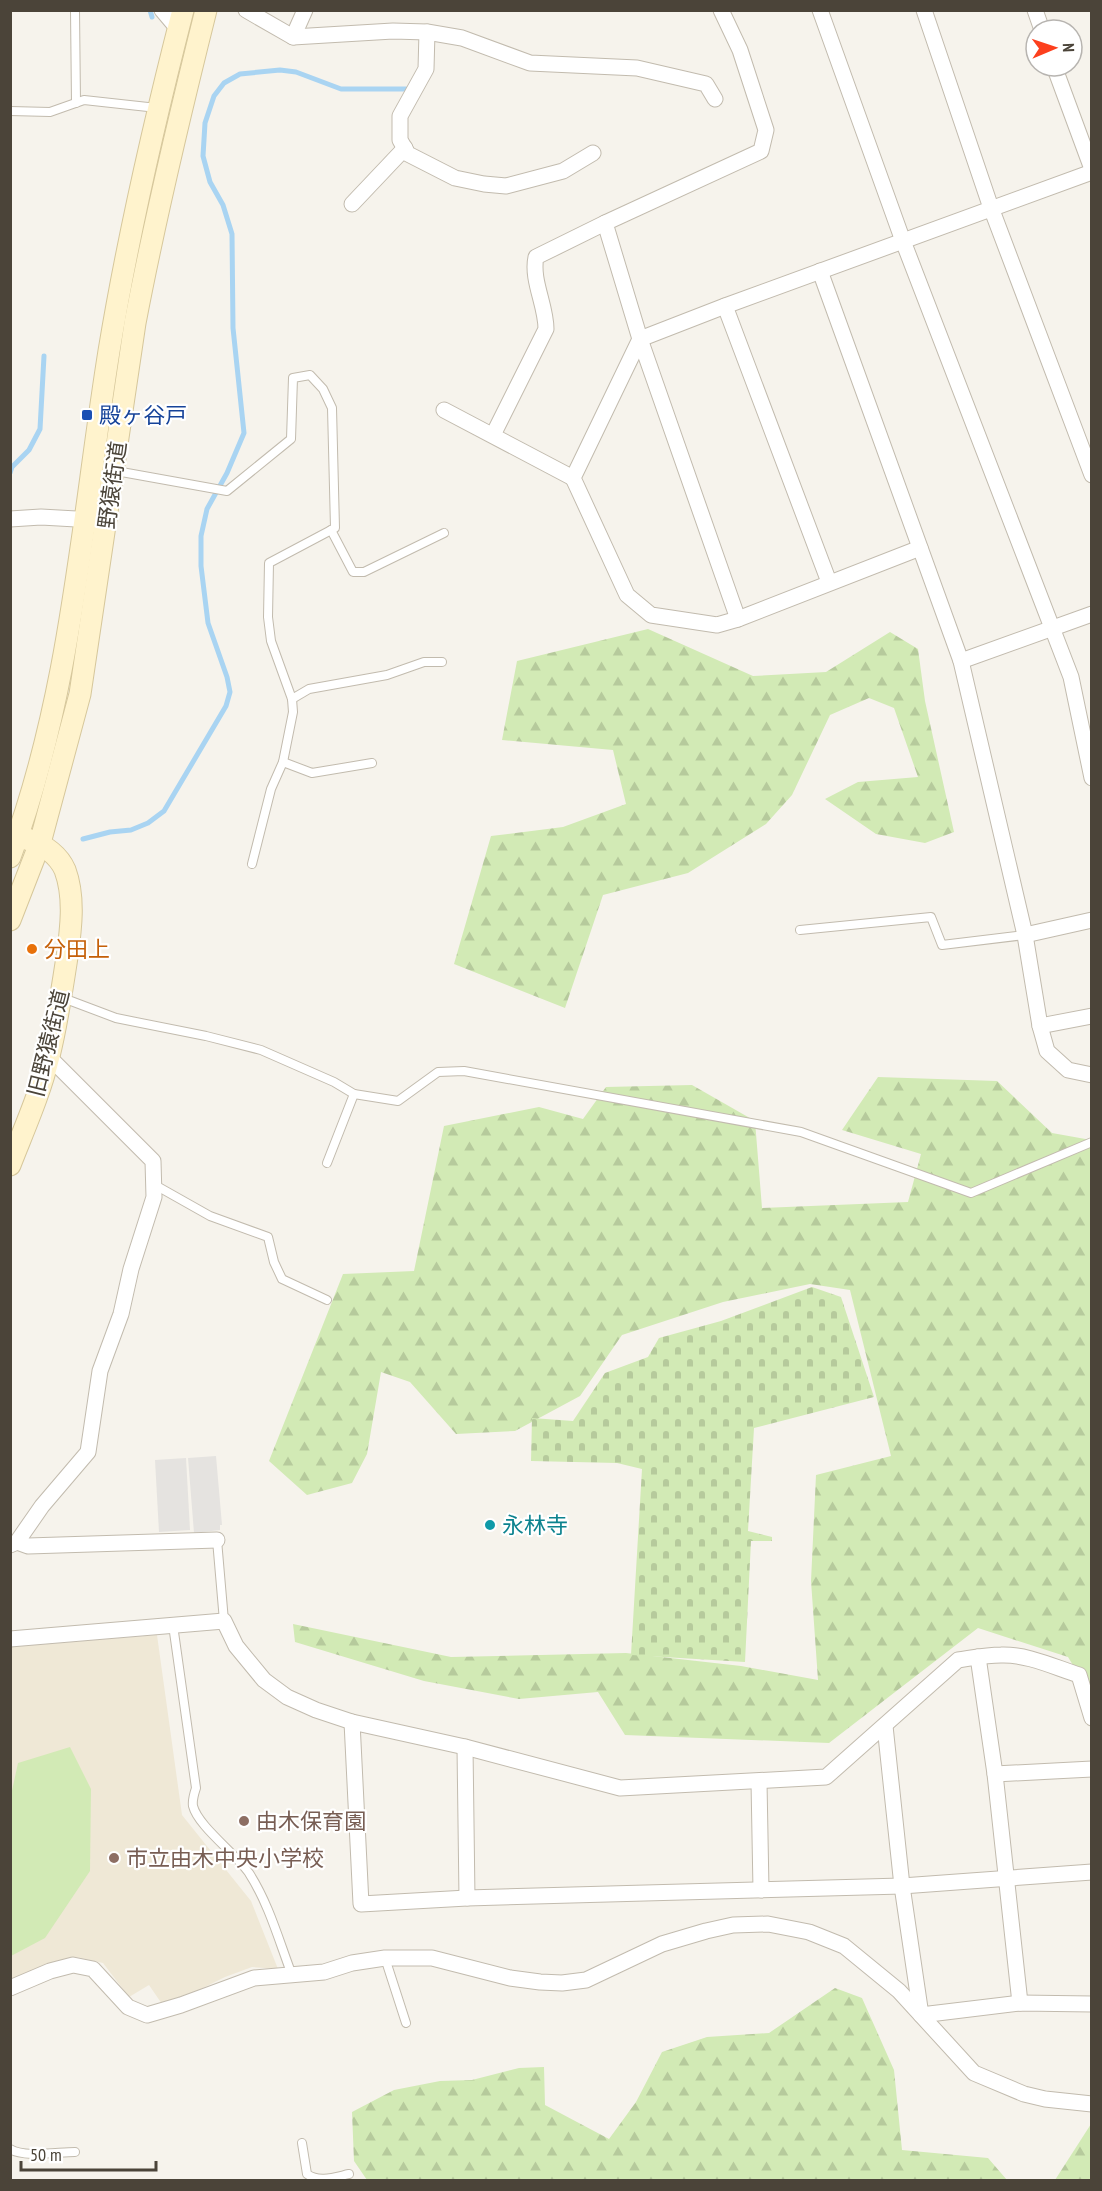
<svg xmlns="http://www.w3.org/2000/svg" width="1102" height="2191" font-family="'PT Sans Narrow','Noto Sans JP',sans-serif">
  <defs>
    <pattern id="forest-firs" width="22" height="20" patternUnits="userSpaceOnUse" patternTransform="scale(1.5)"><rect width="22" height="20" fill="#d2eab5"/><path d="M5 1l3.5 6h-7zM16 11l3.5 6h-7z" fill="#b6ca9c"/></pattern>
    <pattern id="cemetery-stones" width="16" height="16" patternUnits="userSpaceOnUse" patternTransform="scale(1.5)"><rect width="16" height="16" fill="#d2eab5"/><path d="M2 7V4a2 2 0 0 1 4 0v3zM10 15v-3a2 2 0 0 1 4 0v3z" fill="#b6ca9c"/></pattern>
  </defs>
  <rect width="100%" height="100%" fill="#f6f3ec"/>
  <polygon fill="#efe8d6" points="157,1635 182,1815 251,1901 278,1969 252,1967 225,1977 183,1998 162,2004 149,1985 129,1997 103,1963 77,1957 50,1965 11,1982 11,1647"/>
  <polygon fill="#d2eab5" points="70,1747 91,1789 90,1871 45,1938 11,1956 10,1800 18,1763"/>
  <g fill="url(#forest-firs)">
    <polygon points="648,629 753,676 826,672 890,632 918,649 925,701 954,832 925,843 876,834 825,799 858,782 918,777 894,708 869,698 830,715 792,795 766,824 688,873 603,895 565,1008 454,964 491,836 563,827 626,804 613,750 502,740 517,661"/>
    <polygon points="878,1077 997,1081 1052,1133 1091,1140 1091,1695 1068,1657 978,1628 829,1743 625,1735 598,1692 519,1699 424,1681 295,1642 293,1624 451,1657 626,1653 741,1666 818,1680 811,1581 816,1475 891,1456 850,1290 810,1284 723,1302 622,1335 580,1396 515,1431 456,1434 410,1382 381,1372 367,1454 352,1483 307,1495 269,1461 343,1274 414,1271 444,1126 539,1107 583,1119 606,1087 692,1085 755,1121 762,1208 908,1202 921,1154 842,1130"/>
    <polygon points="835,1988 862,1998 894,2070 902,2150 988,2158 1007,2180 367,2180 354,2161 352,2112 394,2090 440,2081 472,2080 519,2068 544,2067 545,2105 609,2139 636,2102 662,2052 707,2037 769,2033"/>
    <polygon points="1091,2124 1091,2180 1055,2180"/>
  </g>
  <polygon fill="url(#cemetery-stones)" points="812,1287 841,1297 874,1397 754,1428 748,1531 772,1537 772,1541 751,1541 745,1662 631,1655 642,1469 617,1463 531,1461 532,1418 573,1421 605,1373 648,1357 659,1338 721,1321"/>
  <g fill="#e5e3e0">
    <polygon points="216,1456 222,1525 220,1525 220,1530 194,1533 188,1458"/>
    <polygon points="186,1458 190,1530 159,1532 155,1460"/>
  </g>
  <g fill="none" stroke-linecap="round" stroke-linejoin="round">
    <g stroke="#a9d4f2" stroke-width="5">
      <polyline points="150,10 152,17"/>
      <polyline points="10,473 12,467 29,450 40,429 44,356"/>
      <polyline points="83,839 110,832 131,830 148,823 164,811 226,706 230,692 227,677 208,623 201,566 201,536 207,509 227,473 244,433 233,328 232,234 223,205 210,182 203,156 205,123 214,96 224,83 240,74 280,70 296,72 341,89 406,89"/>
    </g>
    <g stroke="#c2bbae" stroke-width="10">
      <g id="lane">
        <polyline points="75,10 76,103"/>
        <polyline points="10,111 50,112 84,100 157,108"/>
        <polyline points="116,471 227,491 291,439 293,378 310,375 323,389 332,408 335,528 269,563 268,617 271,641 292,699 293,712 283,762 271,789 252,864"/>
        <polyline points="331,530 353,572 364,572 444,533"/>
        <polyline points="292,699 309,689 387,675 424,662 442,662"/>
        <polyline points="283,762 312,773 372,763"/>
        <polyline points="800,930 931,917 942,945 1025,935"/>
        <polyline points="63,998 116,1018 206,1036 261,1050 334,1082 354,1094 398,1101 438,1072 464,1071 801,1132 971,1193 1092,1142"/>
        <polyline points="327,1163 354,1094"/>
        <polyline points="155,1185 210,1216 268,1237 274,1262 282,1279 327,1300"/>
        <polyline points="217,1540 224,1621"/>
        <path d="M173,1625L196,1788C194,1794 192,1800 193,1806C198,1826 235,1853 249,1873C269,1904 279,1941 292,1975"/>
        <polyline points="385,1958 406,2023"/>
        <path d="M302,2143L307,2174C319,2183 335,2177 349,2174"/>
        <path d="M10,2149C25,2158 58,2152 75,2152"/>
      </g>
    </g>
    <g stroke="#c2bbae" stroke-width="17">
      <g id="street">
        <polyline points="162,10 178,29"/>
        <polyline points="246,10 293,37 393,31 427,32 462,38 530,63 637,68 706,84 715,99"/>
        <polyline points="721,10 740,50 766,130 761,151 605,223 640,339 738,619"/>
        <polyline points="820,10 903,241 1071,677 1092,778"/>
        <polyline points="924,10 990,205 1092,475"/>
        <polyline points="1035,10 1042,30"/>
        <polyline points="427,32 426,69 400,116 400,140 408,154 455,178 484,184 506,186 563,171 593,153"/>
        <polyline points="293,37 305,10"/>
        <polyline points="1054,66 1092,169"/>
        <polyline points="352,204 405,148"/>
        <polyline points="820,271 961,661 1025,935 1040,1026 1047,1051 1068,1070 1092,1075"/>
        <polyline points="725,306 829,582"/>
        <polyline points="444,410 573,478"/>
        <path d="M493,435L546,329C546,305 531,280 536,257L605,223"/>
        <polyline points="10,519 41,517 94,520"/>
        <polyline points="920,548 738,619 717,625 651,615 627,595 573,478 640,339 725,306 1092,172"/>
        <polyline points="961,661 1092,614"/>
        <polyline points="1025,935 1092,920"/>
        <polyline points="1040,1026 1092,1016"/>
        <polyline points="17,1542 28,1546 217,1540"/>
        <polyline points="10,1545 17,1542 42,1506 88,1452 100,1371 121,1314 131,1269 154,1197 153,1161 49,1057"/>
        <path d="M10,1639L224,1621L236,1646L264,1680L287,1697L316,1710L352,1722L465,1747L620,1788L826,1777L958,1660C972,1658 986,1655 1001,1655C1027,1654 1054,1667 1079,1675L1092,1718"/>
        <polyline points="978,1657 995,1774 1020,2003"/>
        <polyline points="352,1722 361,1904 467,1898 902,1886 1092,1872"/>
        <polyline points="885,1726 902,1886 921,2015 1020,2003 1092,2004"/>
        <polyline points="465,1747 467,1898"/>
        <polyline points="995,1774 1092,1769"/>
        <polyline points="759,1782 761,1890"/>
        <polyline points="10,1988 50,1971 73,1965 93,1969 128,2007 147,2015 181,2005 254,1978 324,1972 352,1963 385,1958 432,1958 510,1978 540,1982 562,1983 586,1980 662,1944 706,1931 733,1925 768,1924 809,1932 844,1946 899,1991 974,2073 1024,2094 1045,2099 1092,2104"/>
      </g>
    </g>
    <g stroke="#d6c79b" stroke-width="23">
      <g id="secondary">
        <path d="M10,857C71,695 82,520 109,351C128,236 154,123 183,10"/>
        <path d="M10,920L40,843L80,694L135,323C155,218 180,114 206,10"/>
        <path d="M10,1165C24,1129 40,1094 49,1056C57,1024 62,990 67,957C71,929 75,897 65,870C58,854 44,845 27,839"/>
      </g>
    </g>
    <use href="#lane" stroke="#fff" stroke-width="8"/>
    <use href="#street" stroke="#fff" stroke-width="15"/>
    <use href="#secondary" stroke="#fff3cd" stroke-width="21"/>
  </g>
  <rect fill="#1a4fb4" stroke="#fff" stroke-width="2" x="81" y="409" width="12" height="12" rx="3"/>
  <circle fill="#e8710a" stroke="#fff" stroke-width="2" cx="32" cy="949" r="6"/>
  <circle fill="#0f9aa8" stroke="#fff" stroke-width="2" cx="490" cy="1525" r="6"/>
  <g fill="#8d6e63" stroke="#fff" stroke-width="2">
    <circle cx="244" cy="1821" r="6"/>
    <circle cx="114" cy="1858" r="6"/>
  </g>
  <g text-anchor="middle" stroke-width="4.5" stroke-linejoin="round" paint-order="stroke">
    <g font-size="22" fill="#164399" stroke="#fff" text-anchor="start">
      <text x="99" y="423">殿ヶ谷戸</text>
    </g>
    <g font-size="22" fill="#4b4439" stroke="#fff">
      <text transform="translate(112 485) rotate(-82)" y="8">野猿街道</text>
      <text transform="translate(48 1043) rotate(-76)" y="8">旧野猿街道</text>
    </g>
    <g font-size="22" fill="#c56008" stroke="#fff" text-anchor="start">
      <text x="44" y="957">分田上</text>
    </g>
    <g font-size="22" fill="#0d838f" stroke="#fff" text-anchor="start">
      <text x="502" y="1533">永林寺</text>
    </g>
    <g font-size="22" fill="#785e54" stroke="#fff" text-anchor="start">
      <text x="256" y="1829">由木保育園</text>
      <text x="126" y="1866">市立由木中央小学校</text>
    </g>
  </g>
  <rect width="1102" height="2191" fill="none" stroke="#4b4439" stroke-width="24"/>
  <g transform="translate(1054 48) rotate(88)"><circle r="28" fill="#ffffff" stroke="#b7b4b0" stroke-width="1.5"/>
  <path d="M0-4.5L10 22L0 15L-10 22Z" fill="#fc3f1d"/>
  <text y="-9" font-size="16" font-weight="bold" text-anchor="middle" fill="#4b4439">N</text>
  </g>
  <path d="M21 2161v9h135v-9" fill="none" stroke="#4b4439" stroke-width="3"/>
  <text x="30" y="2161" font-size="18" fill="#4b4439" stroke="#ffffff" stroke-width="4.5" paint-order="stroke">50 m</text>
</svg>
